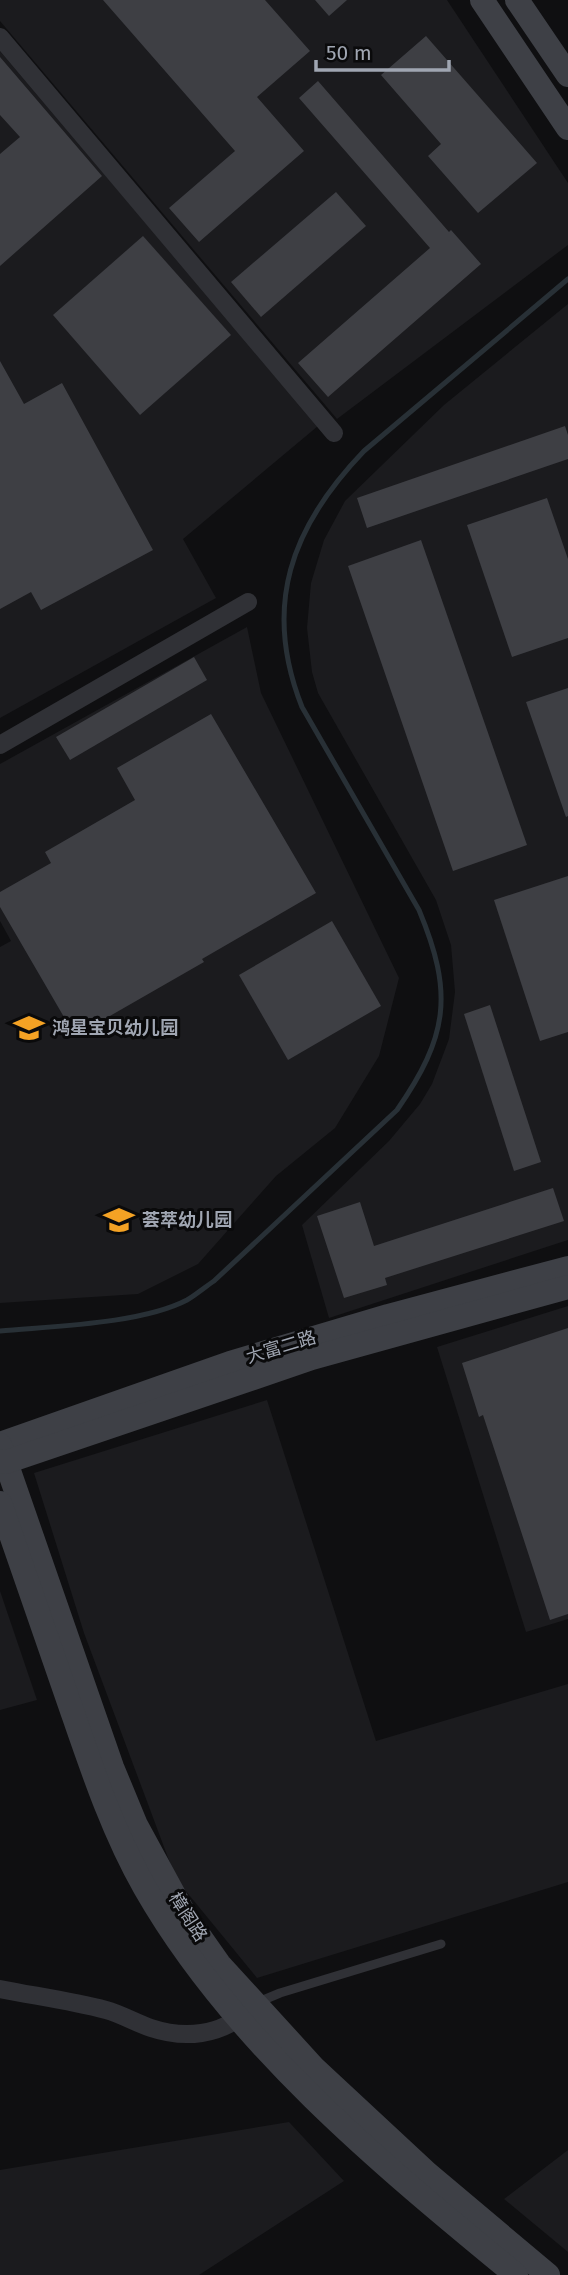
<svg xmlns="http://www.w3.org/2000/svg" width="568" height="2275" font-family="'Fira Sans','Noto Sans SC',sans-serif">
  <rect width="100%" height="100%" fill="#0f0f11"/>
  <g fill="#1b1b1e">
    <polygon points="0,0 447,0 568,183 568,245 337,419 0,21"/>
    <polygon points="0,51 318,426 183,539 216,598 0,718"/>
    <polygon points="568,304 568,1240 329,1318 302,1225 389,1141 420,1104 432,1084 449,1039 455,992 451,945 436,900 318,693 312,672 307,628 311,583 324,540 345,501 444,405"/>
    <polygon points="247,627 261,693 399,978 379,1056 335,1128 276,1176 198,1264 138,1294 0,1303 0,947 11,941 0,921 0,764"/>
    <polygon points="568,1306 568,1619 526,1632 437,1347"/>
    <polygon points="267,1400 376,1741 568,1684 568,1882 257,1978 176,1879 84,1633 34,1473"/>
    <polygon points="0,1591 37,1700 0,1710"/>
    <polygon points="289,2122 344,2181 199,2275 0,2275 0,2170"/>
    <polygon points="568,2150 568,2252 504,2199"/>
  </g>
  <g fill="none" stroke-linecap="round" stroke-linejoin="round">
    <path stroke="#283036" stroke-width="5" d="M0,1331C53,1326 141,1324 187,1300C196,1295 205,1287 214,1281L397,1110C448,1036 454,994 419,910L302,707C262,606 291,527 364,451L568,279"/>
  </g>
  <g fill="#3e3f44">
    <polygon points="103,0 265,0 310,51 257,97 304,151 199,242 169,208 235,151"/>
    <polygon points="315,0 347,0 329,16"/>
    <polygon points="426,36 537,163 478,213 428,156 441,144 381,75"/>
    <polygon points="0,57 102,176 0,266 0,154 20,137 0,115"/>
    <polygon points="318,81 449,232 451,230 481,264 328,397 298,363 430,248 299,98"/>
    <polygon points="336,192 366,226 261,317 231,282"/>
    <polygon points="143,236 231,335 140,415 53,315"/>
    <polygon points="0,361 24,404 62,383 153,550 41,610 31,592 0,609"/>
    <polygon points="565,426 568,435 568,459 367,528 357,498"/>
    <polygon points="547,498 568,559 568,638 512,657 467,525"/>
    <polygon points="421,540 527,845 453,871 348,566"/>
    <polygon points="194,657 207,680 70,760 56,737"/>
    <polygon points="568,688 568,816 566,817 526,702"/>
    <polygon points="211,714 316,893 202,959 204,962 75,1036 0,907 0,892 51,863 45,852 135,800 117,768"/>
    <polygon points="568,876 568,1032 540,1041 494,900"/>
    <polygon points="332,921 381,1006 288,1060 239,975"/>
    <polygon points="490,1005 541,1162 514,1171 464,1014"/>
    <polygon points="553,1188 564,1221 385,1278 387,1285 344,1298 317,1216 360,1202 374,1246"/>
    <polygon points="568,1328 568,1614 550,1620 483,1415 479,1417 462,1363"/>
  </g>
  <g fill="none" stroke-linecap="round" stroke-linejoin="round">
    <polyline stroke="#303136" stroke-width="9" points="256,2003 280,1993 441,1944"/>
    <g stroke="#303136" stroke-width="18">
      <polyline points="0,37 334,433"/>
      <polyline points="0,745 248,602"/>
      <path d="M0,1989C35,1996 71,2001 106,2010C121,2014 136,2023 151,2028C184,2039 221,2036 247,2011"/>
    </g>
    <g stroke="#3e4046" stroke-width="24">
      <polyline points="482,0 568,128"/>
      <polyline points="517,0 568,75"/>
      <polyline points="0,1444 230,1363 388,1316 568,1268"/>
      <polyline points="0,1445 112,1767 136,1825 186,1917 219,1964 314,2068 428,2174 548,2275"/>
      <polyline points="0,1461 6,1462 312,1358 568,1287"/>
      <path d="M0,1503C24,1571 47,1640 71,1708C92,1769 113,1832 145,1888C233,2042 381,2164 516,2275"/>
    </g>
  </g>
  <defs>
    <g id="school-bare" transform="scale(2.415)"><path d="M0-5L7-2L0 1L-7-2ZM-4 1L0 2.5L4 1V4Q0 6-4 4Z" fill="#f4a224" stroke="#0a0a0b" stroke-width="2.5" paint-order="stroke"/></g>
  </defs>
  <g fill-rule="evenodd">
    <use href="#school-bare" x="29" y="1028"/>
    <use href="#school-bare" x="119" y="1220"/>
  </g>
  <g text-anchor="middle" stroke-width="6" stroke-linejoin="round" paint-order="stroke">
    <g font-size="18" font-weight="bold" fill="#a0a6b2" stroke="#0a0a0b" text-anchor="start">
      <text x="52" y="1034">鸿星宝贝幼儿园</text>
      <text x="142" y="1226">荟萃幼儿园</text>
    </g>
    <g font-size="18" fill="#a0a6b2" stroke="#0a0a0b">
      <text transform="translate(281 1347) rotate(-17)" y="6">大富二路</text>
      <text transform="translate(188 1917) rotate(57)" y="6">樟阁路</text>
    </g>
  </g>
  <path d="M316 60v10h133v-10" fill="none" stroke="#a0a6b2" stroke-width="3.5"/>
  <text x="326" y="60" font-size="21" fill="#a0a6b2" stroke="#0a0a0b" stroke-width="5" paint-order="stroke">50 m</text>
</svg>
